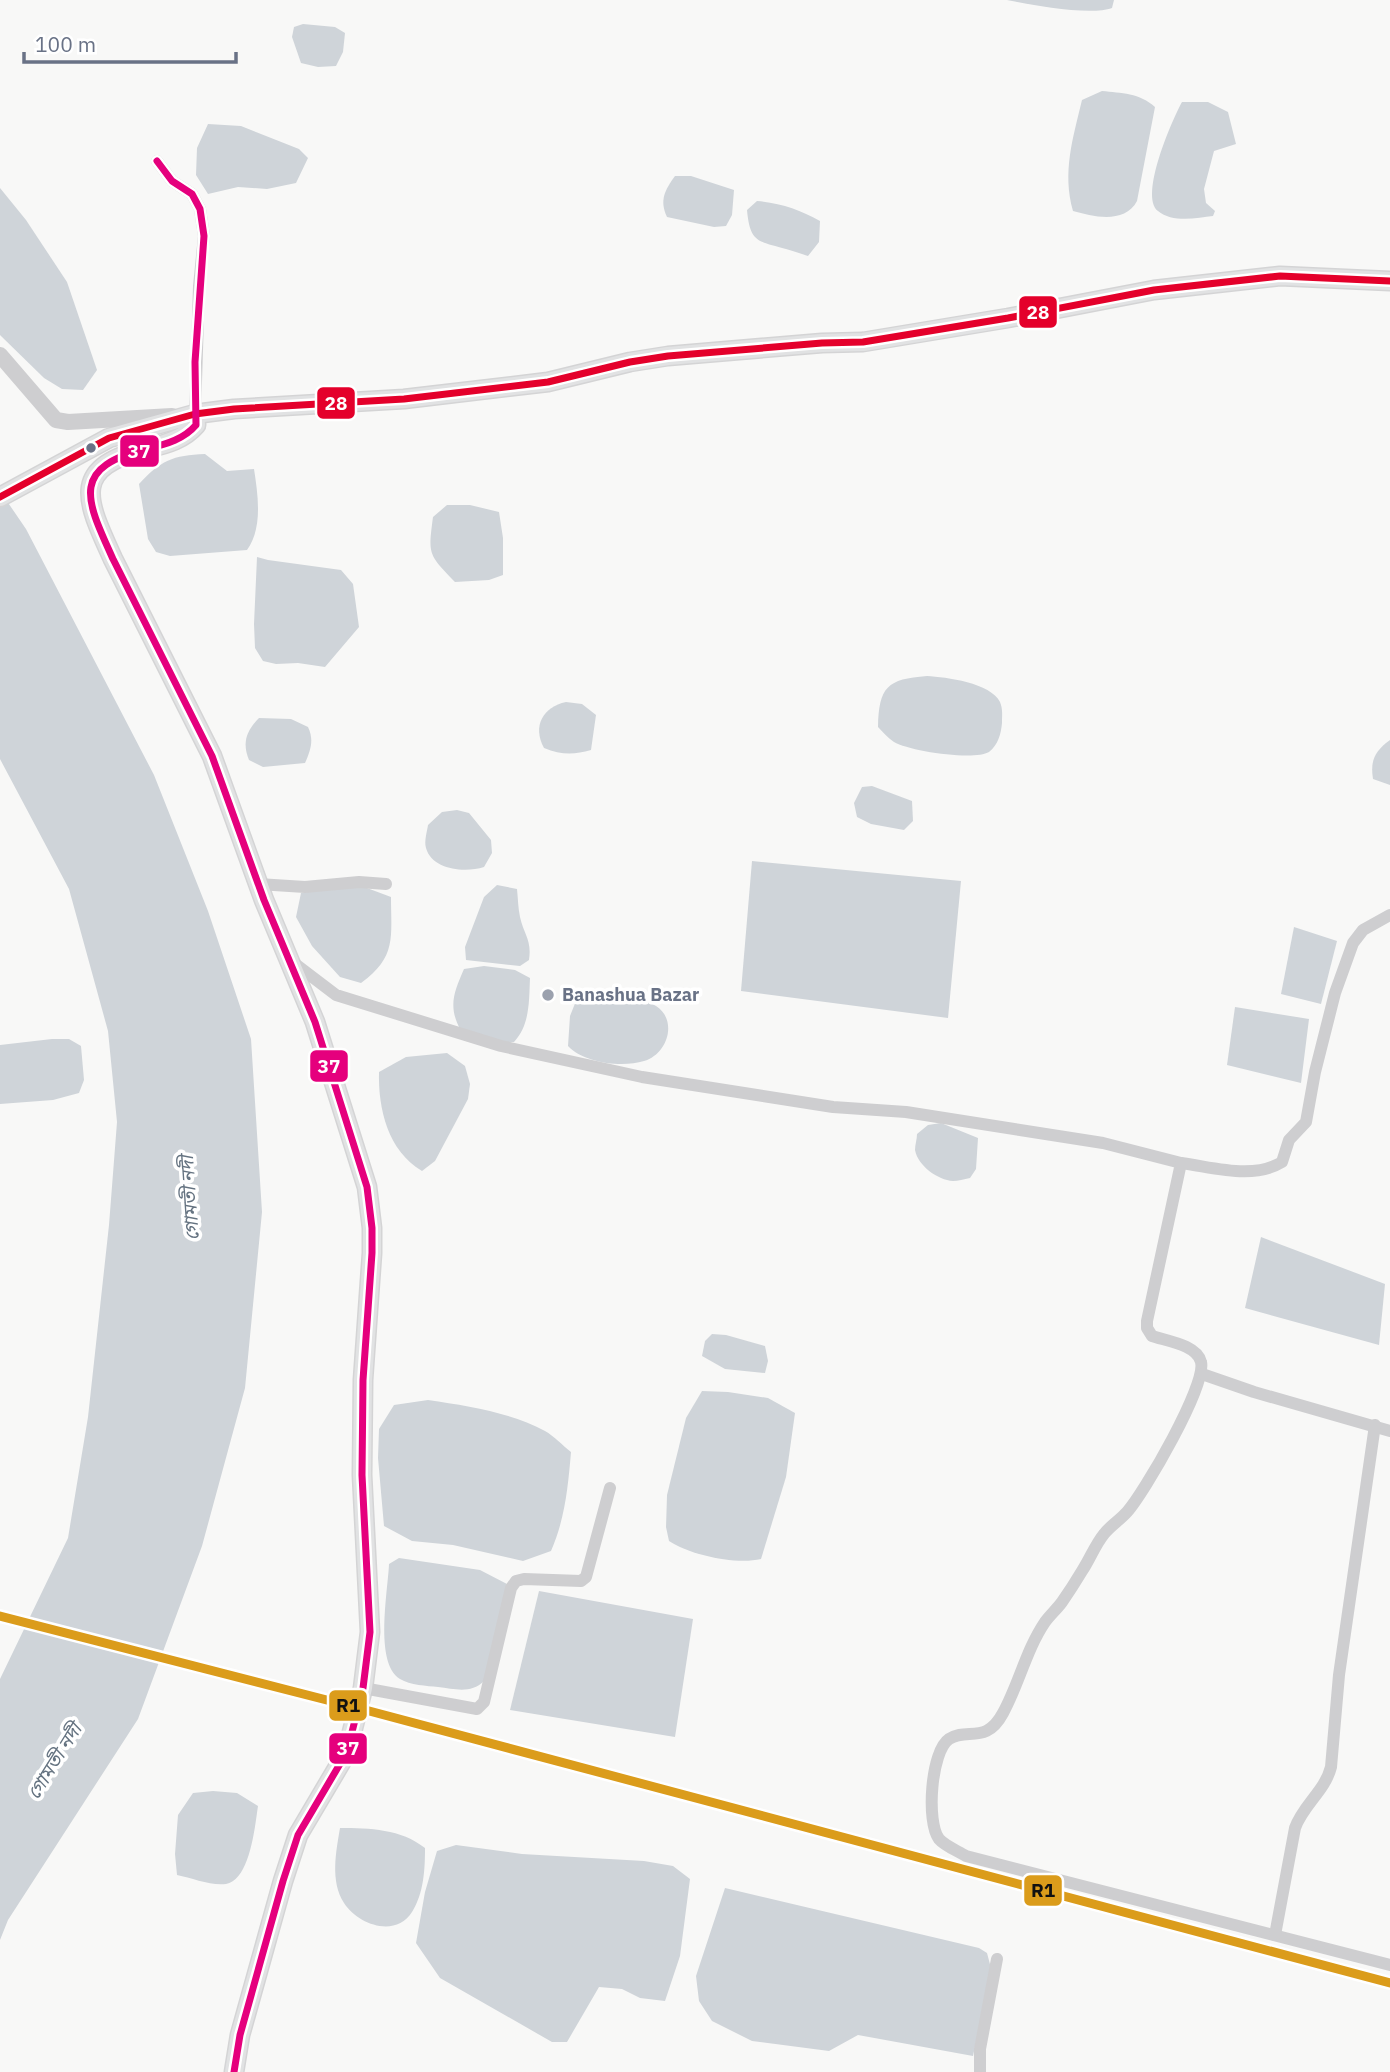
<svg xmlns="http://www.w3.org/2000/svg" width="1390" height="2072" font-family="'IBM Plex Sans','Noto Sans Bengali',sans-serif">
  <rect width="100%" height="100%" fill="#f8f8f7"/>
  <g fill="#cfd4d9">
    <path d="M1007,0H1114L1112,8C1090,16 1031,5 1007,0Z"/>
    <polygon points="303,24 335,27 345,33 343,52 336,66 318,67 301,63 292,37 294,27"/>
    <path d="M1102,91C1121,93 1140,93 1155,107L1137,201C1125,224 1094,217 1073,211C1062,172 1073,138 1082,100Z"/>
    <path d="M1182,102H1208L1228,112L1236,144L1214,151L1204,189L1206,203L1215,211L1213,216C1197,218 1172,223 1158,211C1139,196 1172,120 1182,102Z"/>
    <polygon points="208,124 241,126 299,149 308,158 296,183 267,189 238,187 208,194 196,175 197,148"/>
    <path d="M675,176H691L734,190L732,215L726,226L714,227L667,217C659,200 665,190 675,176Z"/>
    <polygon points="0,188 26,220 67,282 97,370 83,390 62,389 44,378 0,335"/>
    <path d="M757,201C781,203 800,210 820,221L819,242L808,256C801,254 794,251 786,249C758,241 750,243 747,210Z"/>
    <path d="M205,454L227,471L254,469C258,495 263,528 247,550L170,556L156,552L148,539L139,484C160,461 173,455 205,454Z"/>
    <polygon points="0,491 26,529 154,775 208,911 251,1039 262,1212 245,1388 202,1546 138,1719 8,1920 0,1940 0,1679 68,1538 88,1417 109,1225 117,1122 108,1031 69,889 0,759"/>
    <path d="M447,505H470L499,512L503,538V575L489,580L455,582C428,554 428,555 433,517Z"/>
    <polygon points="257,557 268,560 341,570 353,584 359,627 325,667 298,663 276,664 263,661 255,648 254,624"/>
    <path d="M927,676C946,677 991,683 1000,702C1003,709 1002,716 1002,723C1001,734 998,745 989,752C974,761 909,751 894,742C888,738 883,732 878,727C879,687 887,679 927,676Z"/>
    <path d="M566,702L582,704L596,715L591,750C574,755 561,755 544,748C532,726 543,707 566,702Z"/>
    <path d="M259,718L291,719L308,727C314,740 311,749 305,763L263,767L249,760C242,743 246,731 259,718Z"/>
    <path d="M1390,740V785L1373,779C1370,760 1375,751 1390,740Z"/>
    <polygon points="872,786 912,801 913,821 904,830 871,824 857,817 854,803 862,787"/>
    <path d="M457,810L469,813L491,840L492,853L484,867C465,873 432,870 426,848C424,841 427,832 428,825L442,812Z"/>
    <polygon points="752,861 961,881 948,1018 741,991"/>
    <path d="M359,885L391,897C391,937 397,957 361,983L340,977L312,946L296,917L301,893Z"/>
    <path d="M497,885L517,889C518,898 518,908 520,917C524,935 532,940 529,960L520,966L466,960L465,947L484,897Z"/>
    <polygon points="1294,927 1337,941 1321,1004 1281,994"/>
    <path d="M484,966L515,970L530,978C529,1001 530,1025 514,1042H500L460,1029C448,1006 454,992 464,969Z"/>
    <path d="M603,994C621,995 641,996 656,1006C678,1020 668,1054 644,1061C622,1068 584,1063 568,1046L570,1016L578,996Z"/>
    <polygon points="1235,1007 1309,1019 1301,1083 1227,1065"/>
    <polygon points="52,1039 69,1039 81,1046 84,1080 79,1093 53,1100 0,1104 0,1045"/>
    <path d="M447,1053L465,1066L470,1084L468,1099L435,1161L422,1171C388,1151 378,1109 379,1072L406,1057Z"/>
    <path d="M941,1123L978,1138L976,1169L970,1178C964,1179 958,1181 953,1181C938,1180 918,1166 915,1150C915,1145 917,1139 917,1134L928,1125Z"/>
    <polygon points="1261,1237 1385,1284 1379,1345 1245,1308"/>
    <polygon points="712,1334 726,1335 765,1346 768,1361 765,1373 725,1369 702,1356 705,1341"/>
    <path d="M702,1391L728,1392L768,1398L795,1413L786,1477L761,1559C736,1565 690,1555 669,1541L666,1527L667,1495L686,1418Z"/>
    <path d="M428,1400C468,1406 509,1412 545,1431C554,1436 562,1445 571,1452C568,1487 565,1519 551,1551L523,1561L453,1545L412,1541L384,1526L378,1458L379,1429L394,1405Z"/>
    <path d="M399,1558L480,1570L507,1584L484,1681C471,1694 455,1689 438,1687C427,1686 410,1685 400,1679C374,1663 388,1591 389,1564Z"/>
    <polygon points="539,1591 693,1619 675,1737 510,1710"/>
    <path d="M213,1791L237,1793L258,1806C255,1826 250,1880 226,1884C211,1886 192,1878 177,1875L175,1854L178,1815L193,1793Z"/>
    <path d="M340,1828C370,1828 401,1829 425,1848C425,1869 424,1893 412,1912C396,1938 358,1925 344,1903C330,1881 336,1852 340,1828Z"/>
    <polygon points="456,1845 522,1854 644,1861 673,1866 690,1879 680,1956 665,2001 640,1998 622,1989 599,1987 567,2042 552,2042 440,1978 416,1943 425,1892 437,1851"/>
    <polygon points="725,1888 979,1948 987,1953 991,1968 973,2056 858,2035 829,2051 752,2041 712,2021 699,2001 696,1976"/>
  </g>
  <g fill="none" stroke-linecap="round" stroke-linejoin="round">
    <g stroke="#d4d4d5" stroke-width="21">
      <g id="secondary">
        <path d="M195,414L196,425C184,439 167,444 149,448C70,467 85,498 113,559L212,756L264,900L315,1022L367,1187L372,1228V1253L363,1380L362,1475L370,1632L363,1688L347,1752L298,1835L283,1881L240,2035L234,2072"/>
        <polyline points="0,497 109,438 195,414 234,409 404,399 548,382 630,362 668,356 822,343 863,342 1008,318 1154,290 1280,276 1390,281"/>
      </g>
    </g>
    <g stroke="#ceced0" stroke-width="12">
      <polyline points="157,161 172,181 192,194 200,209 204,236 199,286 195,414"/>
      <polyline points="258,884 305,887 359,882 386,884"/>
      <path d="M290,960L336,995L501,1046L642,1077L833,1107L906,1112L1103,1143L1181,1163L1147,1321V1328L1152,1336C1167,1341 1197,1345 1201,1362C1207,1385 1144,1493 1127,1512C1120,1520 1110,1526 1104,1534C1095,1545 1090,1559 1082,1571C1076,1581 1069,1592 1062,1602C1057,1609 1050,1615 1045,1622C1026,1650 1019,1684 1003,1713C986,1745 967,1727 949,1739C931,1751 926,1822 939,1839C945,1846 958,1851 966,1856L1390,1965"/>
      <path d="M1181,1163C1213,1167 1253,1180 1282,1162L1289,1140L1306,1122L1315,1072L1335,993L1353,943L1363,930L1390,915"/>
      <polyline points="1202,1374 1254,1392 1390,1431"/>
      <polyline points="363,1688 477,1709 484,1702 511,1588 516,1581 524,1579 581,1581 586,1577 610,1488"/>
      <path d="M1275,1935L1295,1828C1303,1805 1325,1791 1331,1767L1339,1675L1375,1425"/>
      <polyline points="980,2072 980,2049 997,1959"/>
    </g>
    <polyline stroke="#ceced0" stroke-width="16" points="0,355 56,420 68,422 172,416"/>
    <use href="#secondary" stroke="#e1e2e3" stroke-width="18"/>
    <g stroke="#fff" stroke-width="12">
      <polyline id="bus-1" points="0,497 109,438 195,414 234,409 404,399 548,382 630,362 668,356 822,343 863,342 1008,318 1154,290 1280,276 1390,281"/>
    </g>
    <g stroke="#fff" stroke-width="12">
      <path id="bus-2" d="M157,161L172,181L192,194L200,209L204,236L195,362L196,425C184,439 167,444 149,448C70,467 85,498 113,559L212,756L264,900L315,1022L367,1187L372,1228V1253L363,1380L362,1475L370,1632L363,1688L347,1752L298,1835L283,1881L240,2035L234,2072"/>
    </g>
    <use href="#bus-1" stroke="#e4002b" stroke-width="7"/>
    <use href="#bus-2" stroke="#e5007d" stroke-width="7"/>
    <g stroke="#fff" stroke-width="14">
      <polyline id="rail-1" points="0,1616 358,1708 1390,1983"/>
    </g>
    <use href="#rail-1" stroke="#db9c1b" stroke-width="9"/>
  </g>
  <circle fill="#697286" stroke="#fff" stroke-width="2.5" cx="91" cy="448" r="6"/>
  <circle fill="#9ba1ae" stroke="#fff" stroke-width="2.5" cx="548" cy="995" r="7"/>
  <g text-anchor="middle" stroke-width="7" stroke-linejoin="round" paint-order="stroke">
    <g font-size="18" font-weight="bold" fill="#697286" stroke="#fff" text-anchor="start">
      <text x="562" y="1001">Banashua Bazar</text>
    </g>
    <g font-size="19" font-style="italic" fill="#657381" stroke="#fff">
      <text transform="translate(189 1198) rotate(-94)" y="7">গোমতী নদী</text>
      <text transform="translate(54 1761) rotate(-58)" y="7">গোমতী নদী</text>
    </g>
  </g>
  <g stroke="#fff" stroke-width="2.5">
    <rect x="1018" y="295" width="40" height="34" rx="7" fill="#e4002b"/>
    <rect x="316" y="386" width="40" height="34" rx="7" fill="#e4002b"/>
    <rect x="119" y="434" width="41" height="34" rx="7" fill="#e5007d"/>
    <rect x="309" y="1049" width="40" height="34" rx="7" fill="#e5007d"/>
    <rect x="328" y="1689" width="40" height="33" rx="7" fill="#db9c1b"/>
    <rect x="328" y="1732" width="40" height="33" rx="7" fill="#e5007d"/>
    <rect x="1023" y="1874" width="40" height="33" rx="7" fill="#db9c1b"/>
  </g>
  <g font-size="19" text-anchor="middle" font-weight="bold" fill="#fff">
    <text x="1038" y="319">28</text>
    <text x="336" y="410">28</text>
    <text x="139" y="458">37</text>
    <text x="329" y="1073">37</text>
    <text x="348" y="1755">37</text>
  </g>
  <g font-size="19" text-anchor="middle" font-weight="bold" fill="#111">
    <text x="348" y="1712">R1</text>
    <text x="1043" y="1897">R1</text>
  </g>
  <path d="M24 52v10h212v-10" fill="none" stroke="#697286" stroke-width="3.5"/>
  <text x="35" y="52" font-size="21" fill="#697286" stroke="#ffffff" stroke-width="5" paint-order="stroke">100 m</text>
</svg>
